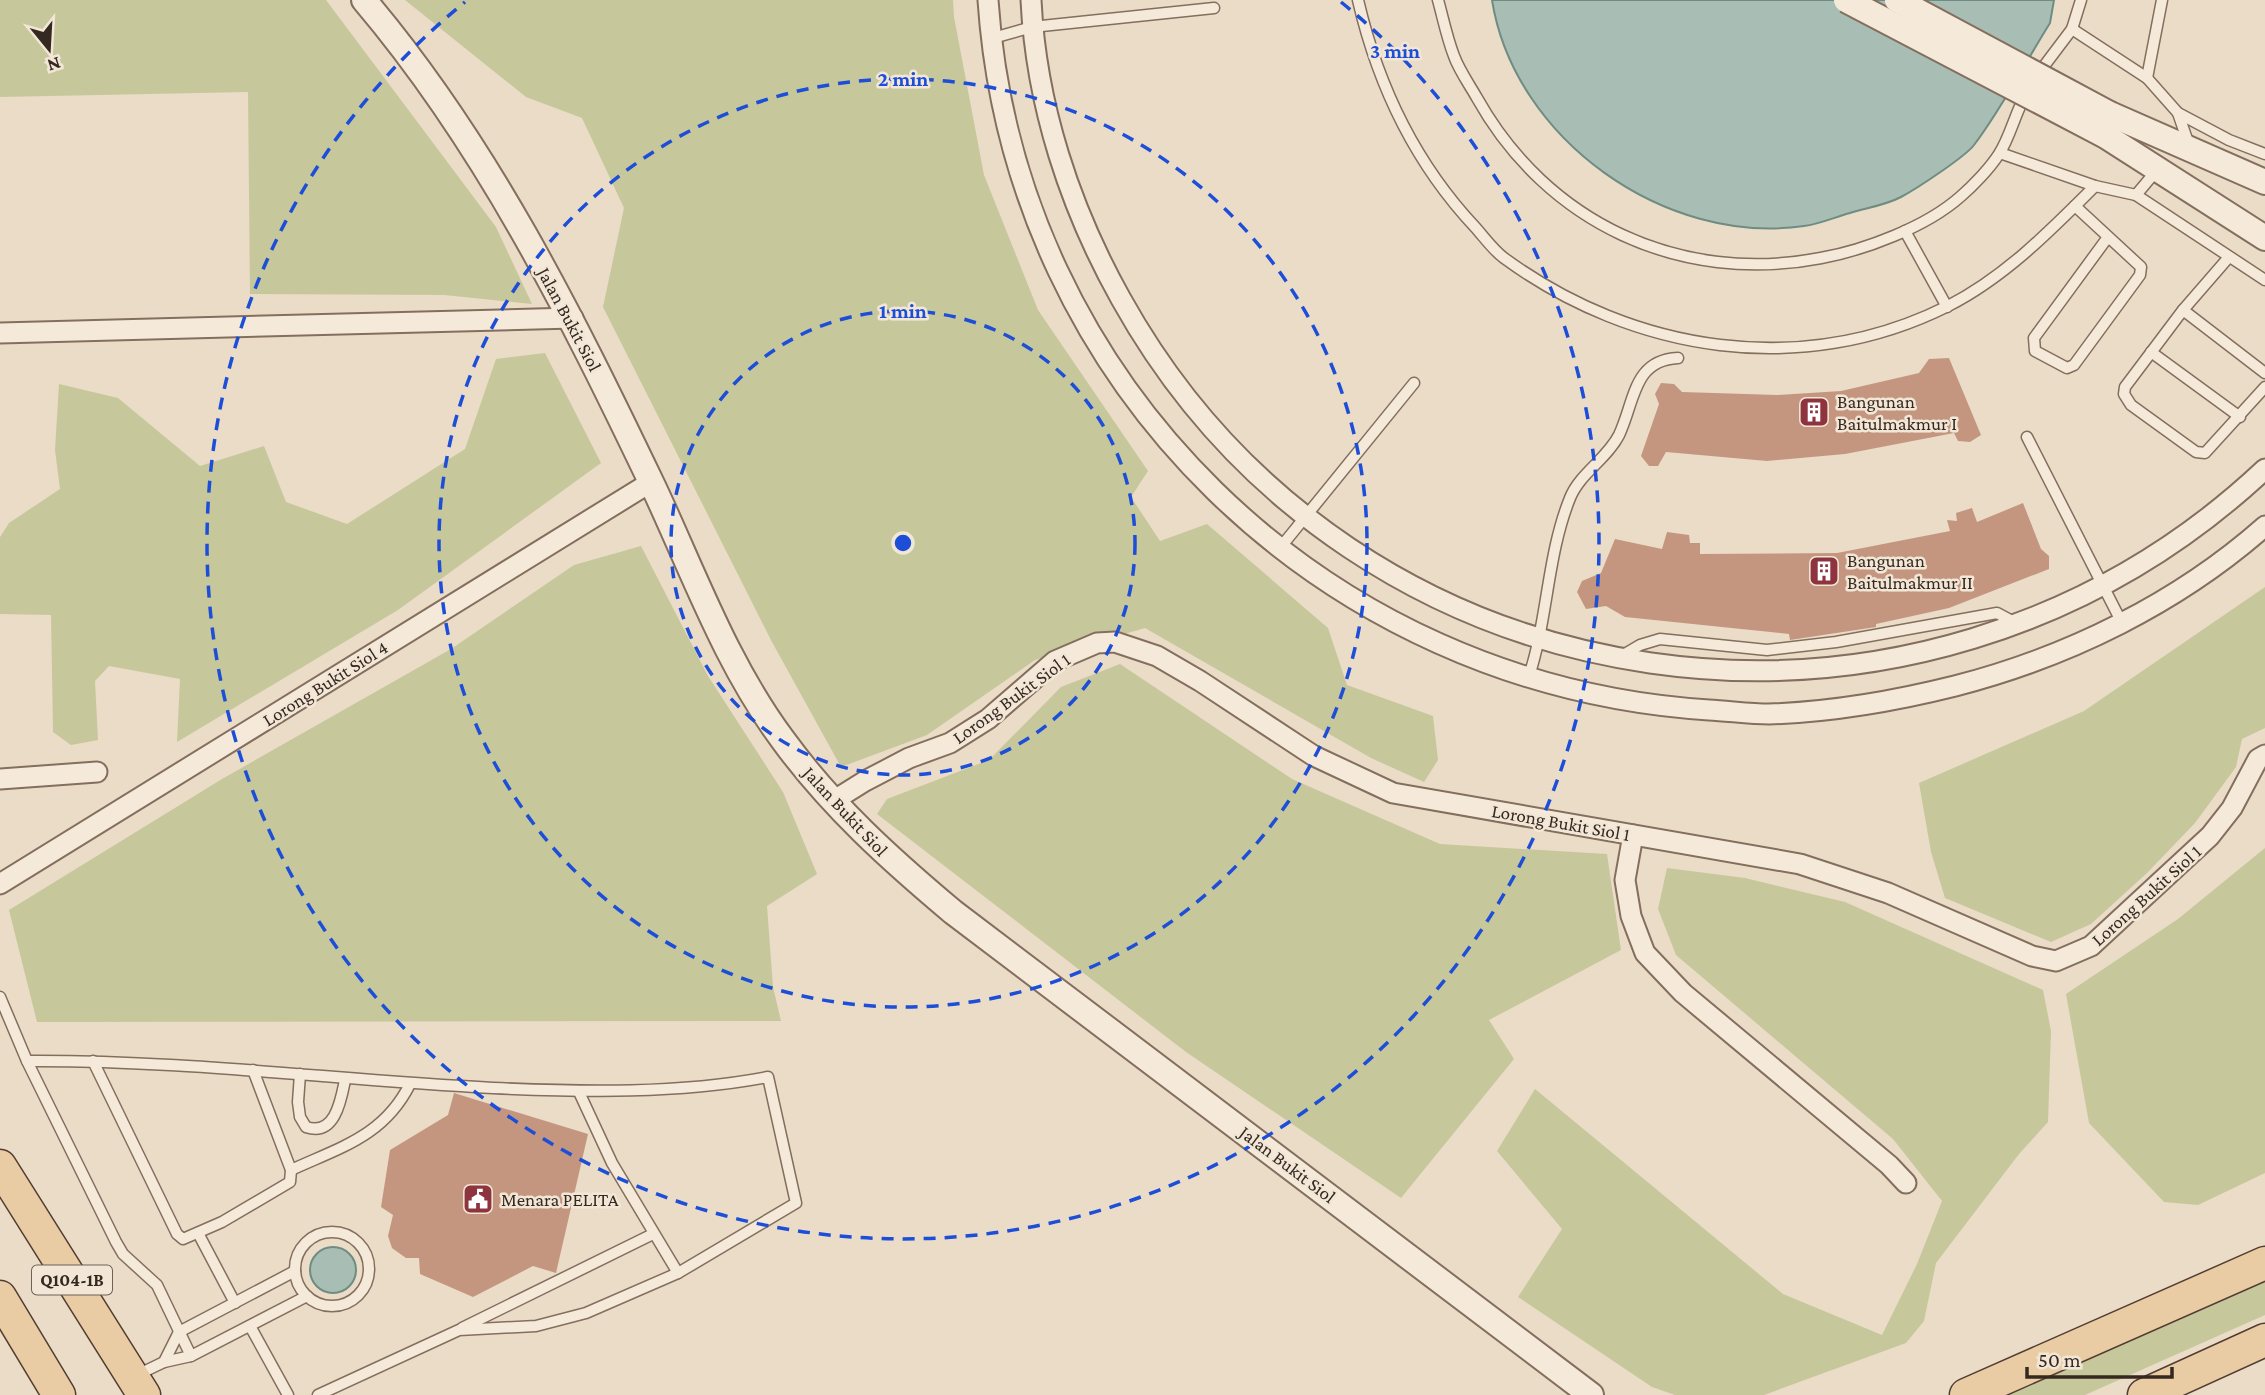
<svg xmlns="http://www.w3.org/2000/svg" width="2265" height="1395" font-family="'Crimson Pro',serif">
  <rect width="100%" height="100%" fill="#eadcc7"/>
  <g fill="#c7c79c">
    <polygon points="0,0 326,0 496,227 532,304 444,295 250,294 248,92 0,97"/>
    <polygon points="405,0 953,0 954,17 984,175 1038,310 1148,471 1131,497 1160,541 1207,524 1328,628 1347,685 1433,716 1438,760 1424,782 1371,758 1145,628 1035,660 927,735 841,767 772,642 603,307 624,208 582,118 526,97"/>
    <polygon points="545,353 601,463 398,610 177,742 180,679 109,666 95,681 98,740 71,745 53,732 51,615 0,614 0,537 9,523 60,489 55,450 59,384 118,398 200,466 264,446 286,502 347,524 465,449 496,359"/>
    <polygon points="641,546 708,676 783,792 817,874 767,906 773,987 781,1021 37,1022 9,910 222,779 451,649 574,565"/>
    <polygon points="2265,587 2265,728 2242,739 2236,767 2195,823 2147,873 2091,924 2051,942 1945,898 1931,852 1919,783 2084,711"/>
    <polygon points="1120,664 1292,779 1440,844 1607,854 1621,950 1489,1020 1514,1059 1401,1198 1186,1052 877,814 887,799 989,760 1061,687"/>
    <polygon points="2265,848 2265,1173 2198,1205 2164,1202 2089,1123 2066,994 2178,919"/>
    <polygon points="1667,868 1745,878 1845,902 2043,990 2051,1031 2048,1122 2019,1154 1936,1263 1924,1321 1906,1343 1764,1395 1675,1395 1652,1387 1518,1297 1562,1229 1497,1151 1535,1089 1783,1294 1882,1335 1917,1264 1942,1201 1893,1139 1676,955 1658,909"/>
    <polygon points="2265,1282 2265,1315 2085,1395 2009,1395"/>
  </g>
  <g fill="#a8beb5" stroke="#6f8c82" stroke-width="2">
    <path d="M1492,0H2054L2050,23C2025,63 2002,108 1974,145C1965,157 1916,189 1901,197C1886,205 1866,208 1850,213C1835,217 1820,224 1804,226C1665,246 1514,139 1492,0Z"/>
    <circle cx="333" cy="1270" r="23"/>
  </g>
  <g fill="#c49680">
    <polygon points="1949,358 1981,435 1970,442 1958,441 1954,433 1845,454 1767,461 1666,452 1658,466 1649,466 1641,456 1659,404 1655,394 1661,383 1674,384 1682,392 1777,395 1841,391 1919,373 1929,359"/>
    <polygon points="2023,503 2041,549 2049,556 2049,569 1949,608 1876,624 1876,627 1790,640 1789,634 1625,617 1606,606 1586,609 1577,592 1582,581 1601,573 1615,539 1662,549 1667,532 1689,535 1690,543 1700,543 1700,554 1837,553 1950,531 1947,520 1957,521 1956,513 1972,508 1977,522"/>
    <polygon points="454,1093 588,1134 556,1273 533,1266 473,1297 420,1274 419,1258 406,1258 392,1248 388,1236 393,1215 381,1207 390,1150 448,1115"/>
  </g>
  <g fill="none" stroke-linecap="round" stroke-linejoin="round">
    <g stroke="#846e5e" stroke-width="13">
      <g id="service">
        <path d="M1358,0C1378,86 1415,163 1475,227C1484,237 1493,250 1504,258C1634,353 1802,379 1948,306C2005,277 2051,230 2095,186"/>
        <path d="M1438,0C1443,18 1447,38 1454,56C1459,70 1469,84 1477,98C1547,223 1680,285 1821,258C1865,250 1926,227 1960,197C1973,186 1990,168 1999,154C2010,137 2015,114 2025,96"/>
        <polyline points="2072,29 2147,78 2178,113 2229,140 2265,154"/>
        <polyline points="993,38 1032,27 1214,8"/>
        <polyline points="2038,74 2072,29 2081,0"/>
        <polyline points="2147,78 2162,0"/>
        <polyline points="2178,113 2189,145"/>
        <polyline points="2000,153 2095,186 2136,195 2265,280"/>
        <polyline points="2136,195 2157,170"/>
        <polyline points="2075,206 2141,267 2140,275 2074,365 2067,368 2035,351 2034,338 2108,237"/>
        <polyline points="1905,231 1947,307"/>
        <polyline points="2229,257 2183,310 2125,387 2124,394 2131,405 2196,452 2205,453 2265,387"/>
        <polyline points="2183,310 2265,373"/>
        <polyline points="2151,352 2240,417"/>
        <polyline points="2027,437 2122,623"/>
        <polyline points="1280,548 1414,383"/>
        <polyline points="1623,655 1640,645 1660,639 1767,650 1836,642 1997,613 2012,621"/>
        <path d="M1529,676C1548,618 1547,555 1570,498C1580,473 1607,459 1619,435C1635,401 1633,360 1678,358"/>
        <polyline points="0,997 27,1061 116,1242 123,1254 157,1285 191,1356"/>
        <path d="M27,1061C183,1060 337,1080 493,1088C584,1092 679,1094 768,1077L796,1203L678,1273L586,1313L536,1326L459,1330L318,1395"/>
        <polyline points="93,1061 177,1234 183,1239 222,1222 290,1182 291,1170 253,1070"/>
        <path d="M300,1074L298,1102L300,1117L306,1127C335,1137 341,1100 345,1080"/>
        <polyline points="579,1092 612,1163 678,1273"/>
        <path d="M291,1170C341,1147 384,1136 410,1084"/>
        <circle cx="332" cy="1269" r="37"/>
        <polyline points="198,1233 235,1303"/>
        <polyline points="250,1326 288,1395"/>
        <polyline points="462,1328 653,1234"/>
        <polyline points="164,1362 179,1332 295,1271"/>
        <polyline points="137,1375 164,1362 191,1356 307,1296"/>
      </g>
    </g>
    <g stroke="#846e5e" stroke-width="23">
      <g id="minor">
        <path d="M988,0C1014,386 1326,686 1709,710C1729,711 1750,714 1769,714C1832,712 1895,701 1955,686C2068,657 2178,603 2265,526"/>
        <path d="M1031,0C1036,105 1070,208 1121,299C1354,718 1919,794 2265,469"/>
        <polyline points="0,333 573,318"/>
        <polyline points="0,779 97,772"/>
        <polyline points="833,801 865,781 909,758 950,743 988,719 1055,661 1097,643 1115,642 1157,656 1200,681 1314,756 1393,793 1800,864 1888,893 2032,956 2056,961 2091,946 2210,836 2232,808 2258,759 2265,755"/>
        <polyline points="1633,835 1625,880 1631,916 1645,953 1683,993 1889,1165 1906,1183"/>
        <polyline points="0,884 651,482"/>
      </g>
    </g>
    <g stroke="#846e5e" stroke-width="28">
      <g id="tertiary">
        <path d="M364,0C487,145 571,315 653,486C693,571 726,664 783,740C831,806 891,860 953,912L1591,1395"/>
        <polyline points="2110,114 2265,182"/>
        <polyline points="2104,135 2265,238"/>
      </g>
    </g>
    <g stroke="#523d32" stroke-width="35">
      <g id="primary">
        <polyline points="0,1166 144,1395"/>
        <polyline points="0,1297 59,1395"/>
        <polyline points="1966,1395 2265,1263"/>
        <polyline points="2144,1395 2265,1340"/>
      </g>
    </g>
    <use href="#service" stroke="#f5ead9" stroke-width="10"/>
    <use href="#minor" stroke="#f5ead9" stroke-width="19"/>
    <use href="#tertiary" stroke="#f5ead9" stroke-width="24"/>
    <use href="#primary" stroke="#e9cca3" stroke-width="32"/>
    <g stroke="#846e5e" stroke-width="28" stroke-linecap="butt">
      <g id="tertiary-bridge">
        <polyline points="1846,0 2104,135"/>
        <polyline points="1897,0 2110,114"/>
      </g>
    </g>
    <use href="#tertiary-bridge" stroke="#f5ead9" stroke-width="24"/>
  </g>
  <g fill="none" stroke="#1d4ed8" stroke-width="3.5" stroke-dasharray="12 9">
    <circle cx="903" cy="543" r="232"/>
    <circle cx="903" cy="543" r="464"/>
    <path d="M1341 2A696 696 0 1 1 465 2"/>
  </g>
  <defs>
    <g id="building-square" transform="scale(1.575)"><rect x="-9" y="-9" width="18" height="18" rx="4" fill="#8d343e" stroke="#f2e7d6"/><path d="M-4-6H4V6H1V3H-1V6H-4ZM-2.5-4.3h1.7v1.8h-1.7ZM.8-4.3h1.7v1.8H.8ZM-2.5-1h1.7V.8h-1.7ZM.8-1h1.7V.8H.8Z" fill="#fff"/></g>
    <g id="civic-square" transform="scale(1.575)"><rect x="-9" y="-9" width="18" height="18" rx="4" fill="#8d343e" stroke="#f2e7d6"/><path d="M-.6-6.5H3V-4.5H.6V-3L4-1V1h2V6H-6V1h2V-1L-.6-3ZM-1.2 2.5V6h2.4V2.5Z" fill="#fff"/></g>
  </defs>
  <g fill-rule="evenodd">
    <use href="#building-square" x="1814" y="412"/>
    <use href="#building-square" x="1824" y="571"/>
    <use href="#civic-square" x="478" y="1199"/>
  </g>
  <g text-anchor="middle" stroke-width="5" stroke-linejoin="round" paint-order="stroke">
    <rect fill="#f2e7d6" stroke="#6e6157" stroke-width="2" x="32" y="1265.5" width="80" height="29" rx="5"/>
    <g font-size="18" font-weight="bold" fill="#352820">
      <text x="72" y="1286">Q104-1B</text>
    </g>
    <g font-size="19" fill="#352820" stroke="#f2e7d6">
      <text transform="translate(570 319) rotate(62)" y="7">Jalan Bukit Siol</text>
      <text transform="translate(325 683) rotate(-32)" y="7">Lorong Bukit Siol 4</text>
      <text transform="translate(1011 698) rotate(-36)" y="7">Lorong Bukit Siol 1</text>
      <text transform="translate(846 811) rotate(47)" y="7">Jalan Bukit Siol</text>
      <text transform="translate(1561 822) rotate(10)" y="7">Lorong Bukit Siol 1</text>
      <text transform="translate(2146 895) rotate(-42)" y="7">Lorong Bukit Siol 1</text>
      <text transform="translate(1288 1164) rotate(37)" y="7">Jalan Bukit Siol</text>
    </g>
    <g font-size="19" fill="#352820" stroke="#f2e7d6" text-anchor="start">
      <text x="1837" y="408">Bangunan<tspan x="1837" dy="22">Baitulmakmur I</tspan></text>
      <text x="1847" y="567">Bangunan<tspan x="1847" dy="22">Baitulmakmur II</tspan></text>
      <text x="501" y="1206">Menara PELITA</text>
    </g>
  </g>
  <circle cx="903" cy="543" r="10" fill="#1d4ed8" stroke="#f2e7d6" stroke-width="3.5"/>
  <g font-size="21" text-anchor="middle" font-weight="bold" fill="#1d4ed8" stroke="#f2e7d6" stroke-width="5" stroke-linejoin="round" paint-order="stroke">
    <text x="1395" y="58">3 min</text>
    <text x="903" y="86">2 min</text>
    <text x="903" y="318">1 min</text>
  </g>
  <g transform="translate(49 49) rotate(162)" stroke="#f2e7d6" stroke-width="5" paint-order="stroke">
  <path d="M0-5L12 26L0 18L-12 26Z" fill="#352820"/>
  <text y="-10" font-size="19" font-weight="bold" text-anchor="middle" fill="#352820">N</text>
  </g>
  <path d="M2027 1367v10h145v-10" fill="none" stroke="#352820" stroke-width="3.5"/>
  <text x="2038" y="1367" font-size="21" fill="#352820" stroke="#f2e7d6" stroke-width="5" paint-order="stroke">50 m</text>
</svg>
